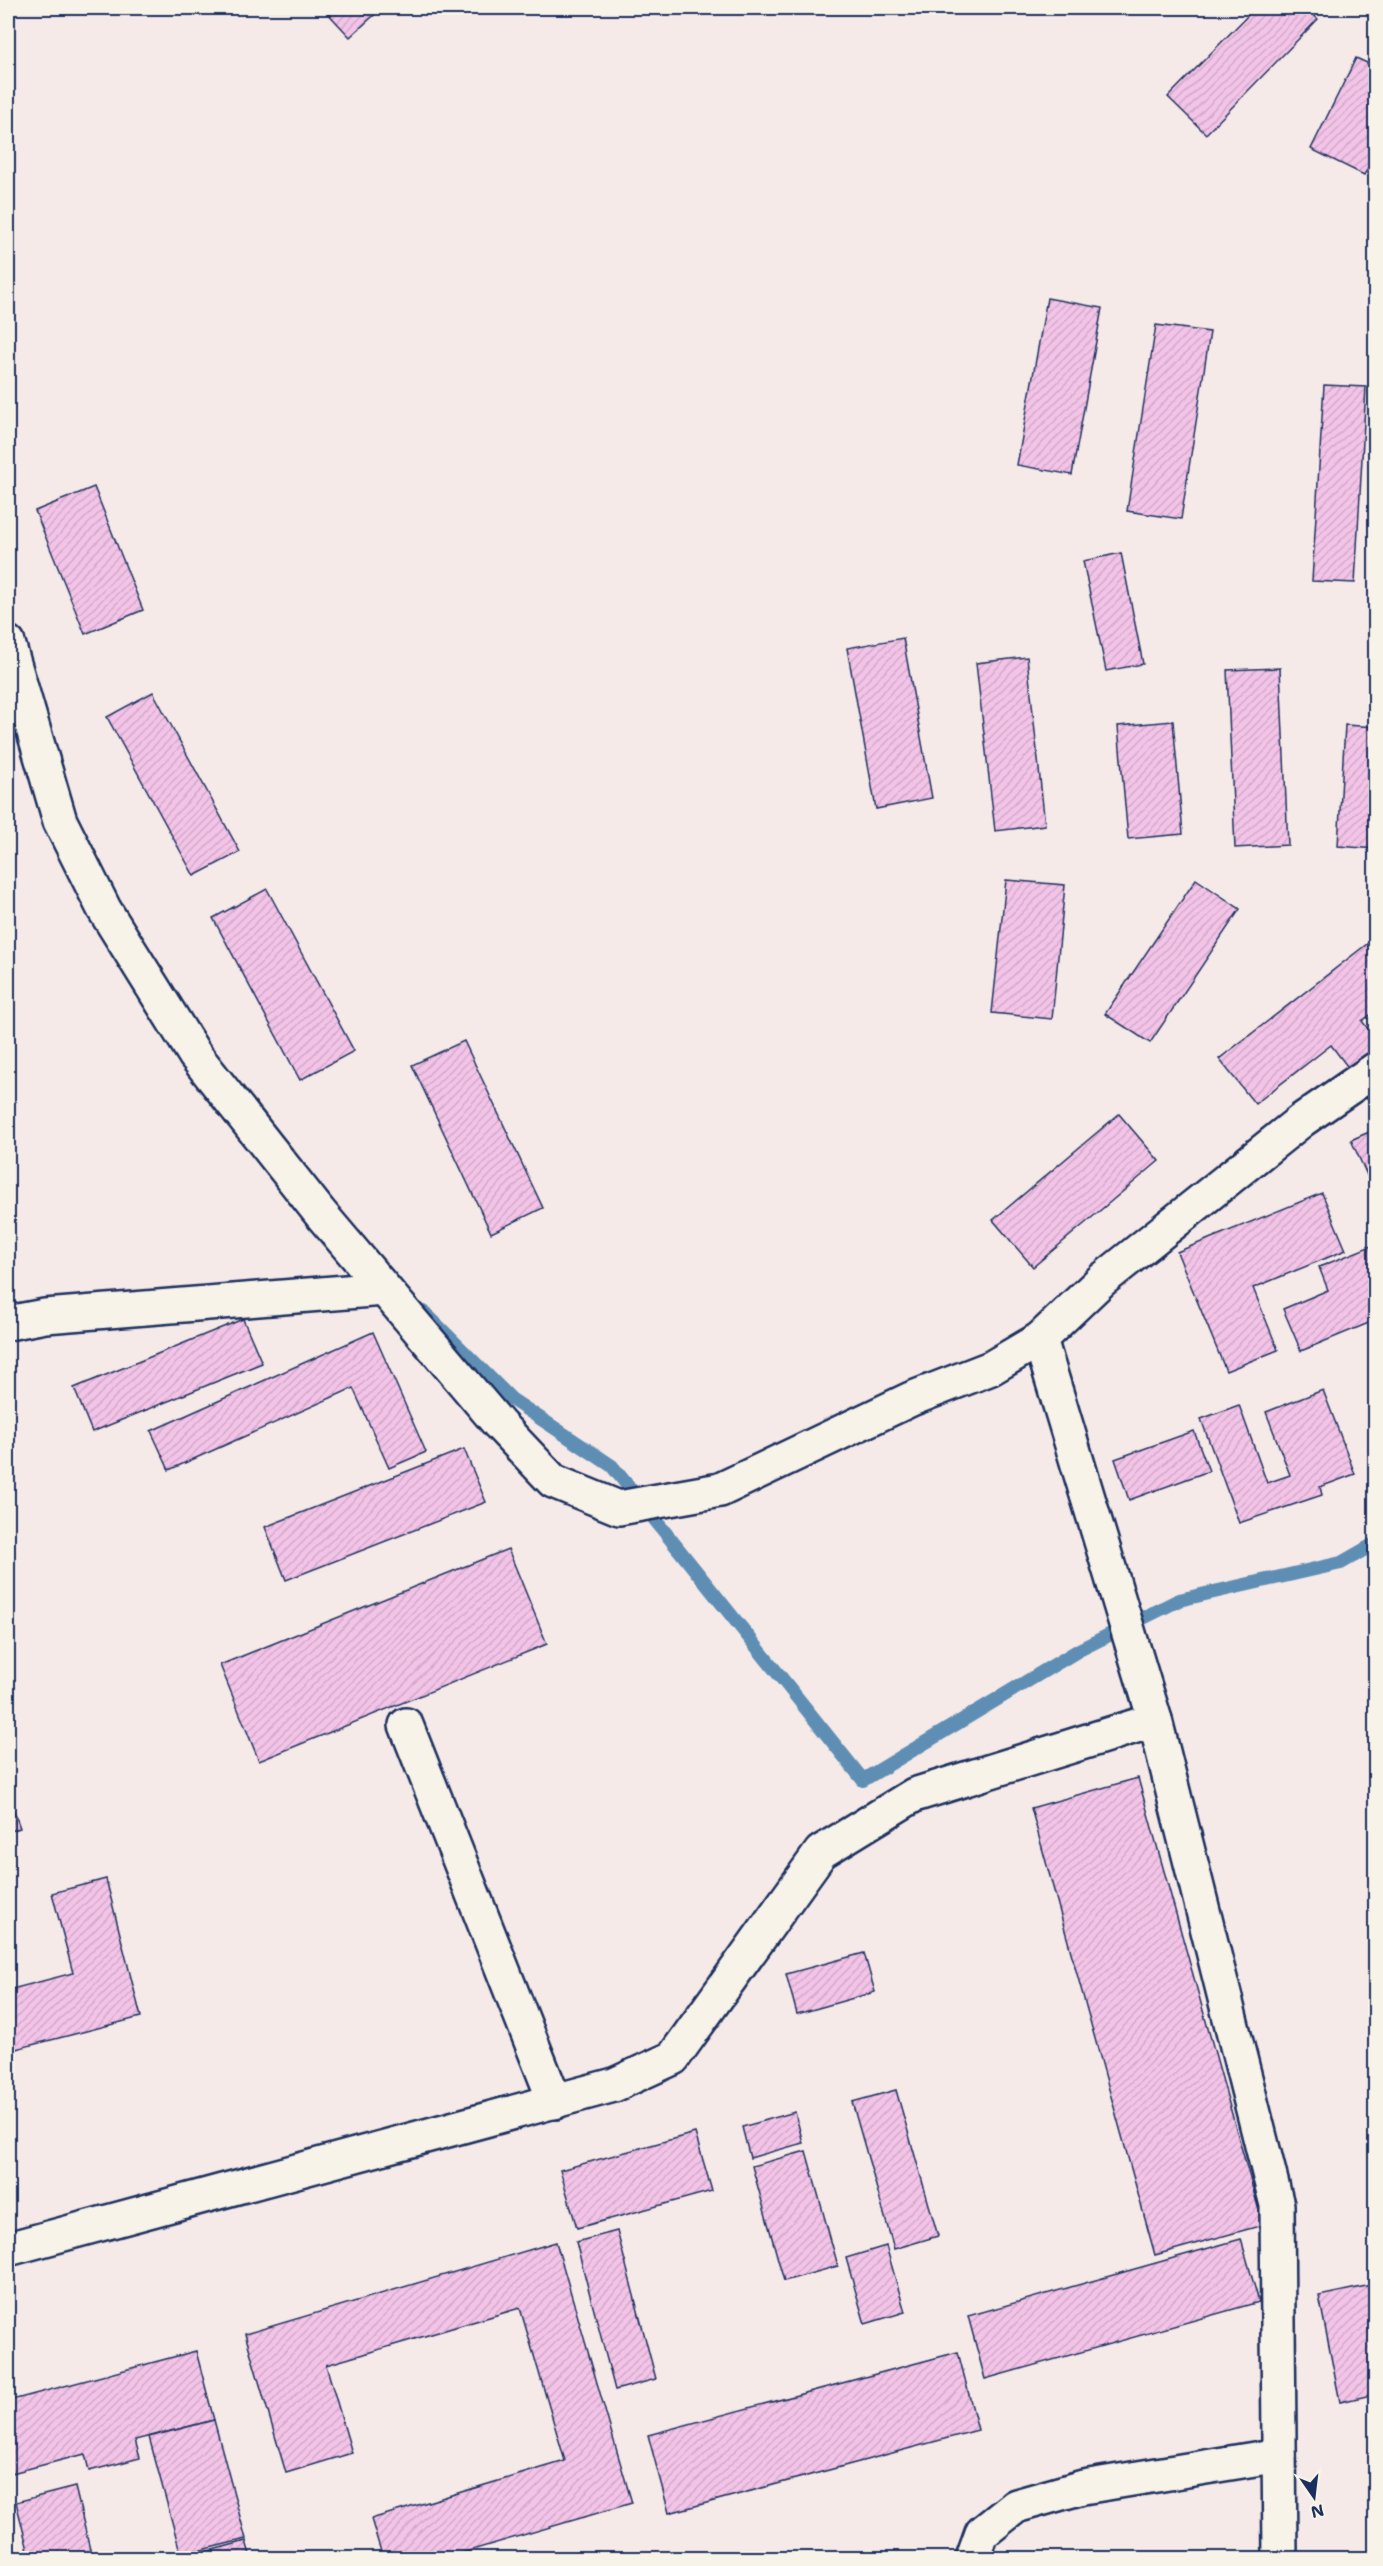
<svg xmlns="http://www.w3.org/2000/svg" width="1383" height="2566" font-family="'Shantell Sans',sans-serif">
  <defs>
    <pattern id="building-hatch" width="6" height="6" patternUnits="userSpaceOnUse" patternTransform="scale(1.5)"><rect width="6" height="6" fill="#f3c4e7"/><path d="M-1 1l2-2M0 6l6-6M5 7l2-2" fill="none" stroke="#d0a9c9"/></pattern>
  </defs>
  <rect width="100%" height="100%" fill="#f6eae8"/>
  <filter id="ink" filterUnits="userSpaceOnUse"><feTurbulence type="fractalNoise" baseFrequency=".0167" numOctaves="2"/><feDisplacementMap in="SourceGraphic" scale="12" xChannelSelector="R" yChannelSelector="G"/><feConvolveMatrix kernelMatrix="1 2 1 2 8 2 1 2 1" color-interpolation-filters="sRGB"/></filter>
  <g filter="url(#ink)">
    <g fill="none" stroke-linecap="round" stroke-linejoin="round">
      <polyline stroke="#5f8eb4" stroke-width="14" points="424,1312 511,1399 612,1466 863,1780 1079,1650 1179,1600 1341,1563 1376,1543"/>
    </g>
    <g fill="url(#building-hatch)" stroke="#1b2f5e" stroke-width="1.5">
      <polygon points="323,8 382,8 350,37"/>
      <polygon points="1255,8 1306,8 1318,19 1206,134 1168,97"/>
      <polygon points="1356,58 1376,67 1376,153 1364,175 1311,149"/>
      <polygon points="1047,298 1102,308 1072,475 1017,465"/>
      <polygon points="1156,325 1210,332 1181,519 1127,511"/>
      <polygon points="1324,385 1366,387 1355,583 1312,581"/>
      <polygon points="94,487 143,610 85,634 35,511"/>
      <polygon points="1121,553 1143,664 1106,671 1083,561"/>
      <polygon points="903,638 932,798 876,809 847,648"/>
      <polygon points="1027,657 1045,825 995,831 976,663"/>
      <polygon points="1280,668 1288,845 1235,848 1227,670"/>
      <polygon points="153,692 240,852 194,876 107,717"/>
      <polygon points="1173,721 1183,834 1128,839 1118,726"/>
      <polygon points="1345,725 1376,727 1376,849 1338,846"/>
      <polygon points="1196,879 1240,909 1150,1043 1105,1014"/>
      <polygon points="1006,880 1065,885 1052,1019 992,1013"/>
      <polygon points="267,889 354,1051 300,1080 213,918"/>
      <polygon points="1376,937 1376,1011 1362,1021 1376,1039 1376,1051 1350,1070 1331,1045 1255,1104 1219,1059"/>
      <polygon points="464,1041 543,1208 491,1233 412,1065"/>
      <polygon points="1119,1114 1159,1161 1033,1267 993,1220"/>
      <polygon points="1376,1129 1376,1195 1351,1140"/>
      <polygon points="1322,1193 1346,1250 1253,1288 1278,1350 1226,1371 1177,1252"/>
      <polygon points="1376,1244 1376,1320 1301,1351 1283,1309 1328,1290 1319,1267"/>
      <polygon points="243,1319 262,1363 92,1432 74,1388"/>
      <polygon points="373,1332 426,1452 389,1468 353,1388 169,1470 151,1431"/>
      <polygon points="1323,1390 1355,1474 1320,1487 1322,1495 1239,1523 1201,1419 1239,1405 1267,1483 1290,1475 1266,1412"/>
      <polygon points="1194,1431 1209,1471 1129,1500 1115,1459"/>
      <polygon points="464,1449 486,1502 286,1580 265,1527"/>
      <polygon points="508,1549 547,1644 259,1761 220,1665"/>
      <polygon points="1138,1778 1263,2225 1155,2255 1031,1808"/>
      <polygon points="8,1794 20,1828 8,1832"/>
      <polygon points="106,1879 141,2017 8,2051 8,1990 73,1973 52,1893"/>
      <polygon points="864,1953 875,1992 797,2014 786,1974"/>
      <polygon points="896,2090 938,2236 894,2249 852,2102"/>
      <polygon points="795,2112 803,2143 750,2158 742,2127"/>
      <polygon points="695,2133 712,2191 577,2228 560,2170"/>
      <polygon points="806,2151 838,2266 784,2281 752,2166"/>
      <polygon points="617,2231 656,2379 615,2390 576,2242"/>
      <polygon points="1241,2239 1259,2302 985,2379 968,2316"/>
      <polygon points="556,2242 632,2503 445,2558 383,2558 371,2519 565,2461 520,2308 326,2365 352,2453 286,2473 245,2334"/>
      <polygon points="886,2246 905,2312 865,2324 846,2258"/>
      <polygon points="1376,2284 1376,2394 1340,2402 1319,2296"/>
      <polygon points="196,2351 214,2420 135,2440 140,2458 89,2471 85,2454 8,2474 8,2401"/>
      <polygon points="958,2352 978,2430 669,2513 648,2435"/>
      <polygon points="214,2420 246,2539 181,2555 149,2437"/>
      <polygon points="75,2487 92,2558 30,2558 16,2502"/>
      <polygon points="246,2541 251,2558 183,2558"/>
    </g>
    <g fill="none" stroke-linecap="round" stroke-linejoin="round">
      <g stroke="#1b2f5e" stroke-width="38">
        <g id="minor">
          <polyline points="8,643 60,821 104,909 195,1055 320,1213 499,1424 553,1481 619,1508 720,1490 911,1399 991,1368 1040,1339 1155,1720 1277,2205 1280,2558"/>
          <polyline points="8,1323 45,1316 384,1289"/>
          <polyline points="1040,1339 1102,1280 1302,1120 1376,1069"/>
          <polyline points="406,1725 555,2102"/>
          <polyline points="8,2249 614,2085 673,2058 821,1852 914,1795 1155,1720"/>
          <polyline points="973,2558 982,2533 1016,2506 1083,2487 1279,2455"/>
        </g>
      </g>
      <use href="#minor" stroke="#f7f3e8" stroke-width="33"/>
    </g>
  </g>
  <rect width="1383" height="2566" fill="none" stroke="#f7f3e8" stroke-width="30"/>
  <rect x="15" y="15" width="1353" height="2536" fill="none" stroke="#1b2f5e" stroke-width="2" filter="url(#ink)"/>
  <g transform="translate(1314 2497) rotate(166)" stroke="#f7f3e8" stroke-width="4.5" paint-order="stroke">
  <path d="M0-4.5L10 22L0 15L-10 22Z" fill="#1b2f5e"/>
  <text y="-9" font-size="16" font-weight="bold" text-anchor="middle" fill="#1b2f5e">N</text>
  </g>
</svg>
